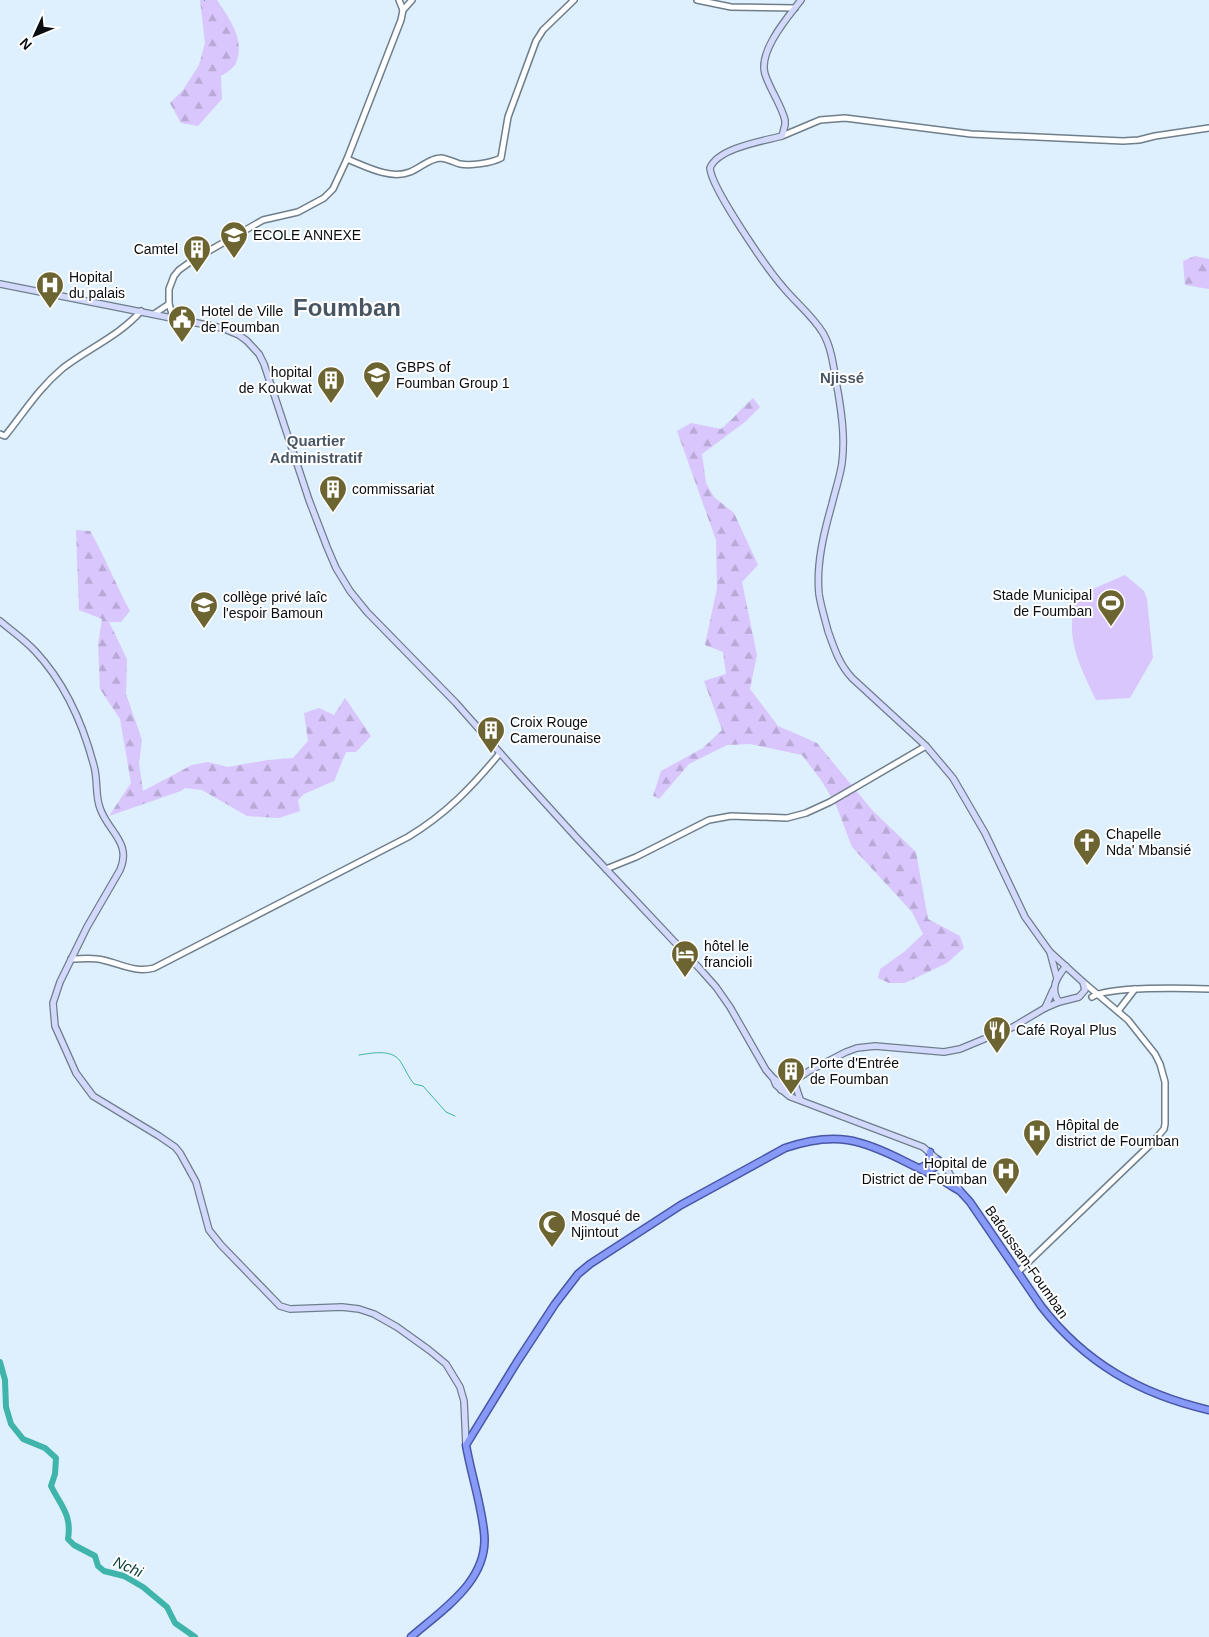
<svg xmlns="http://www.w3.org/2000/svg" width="1209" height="1637" font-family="Arial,sans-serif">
  <defs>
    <pattern id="forest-firs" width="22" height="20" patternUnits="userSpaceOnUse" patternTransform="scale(1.25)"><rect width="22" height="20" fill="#d9c6fc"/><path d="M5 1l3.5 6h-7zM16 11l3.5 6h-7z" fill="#b9a9d7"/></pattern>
  </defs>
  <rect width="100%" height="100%" fill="#deeffd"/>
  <g fill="url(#forest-firs)">
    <path d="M200,0H217C229,18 246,41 236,63C234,68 226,73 221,76L222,99L198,126L181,123L170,103L183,90L199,65L205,43Z"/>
    <polygon points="1195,256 1209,259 1209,289 1185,285 1183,261"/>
    <path d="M753,398L760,407L745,422L702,454L706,483L714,497L734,513L758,565L742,582L757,655L750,689L778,726L817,743L872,810L916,852L928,919L960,936L964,948L947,963L905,983H889L878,978L880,969L904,952L923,934L912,912L852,847L836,805L821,780L802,755L750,744L727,745L689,764L659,799L653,796L661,771L703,748L722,730L704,681L726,674L723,652L705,645L717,588L716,540L677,431L691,423L721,429C733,419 742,408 753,398Z"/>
    <path d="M76,530L90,531C105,557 116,585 130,611L121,622H109L127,659L126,694L142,740L139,763L143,791L192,765L208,762L228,767L268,760L293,758L308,741L304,713L319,708L334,715L345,698L371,736L356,752H346L334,781L304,794L298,800L300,811L279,818L247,816L202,790L185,788L181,791L109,816L131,783L120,719L100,689L98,645L102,619L79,610Z"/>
  </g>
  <path fill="#d9c6fc" d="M1125,575L1144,591L1147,599L1153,658L1130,698L1096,700C1083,672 1068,646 1073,614C1074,608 1077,601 1079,595Z"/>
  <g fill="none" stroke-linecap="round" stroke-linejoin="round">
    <g stroke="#3fb4aa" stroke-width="1">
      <polyline points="204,0 205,1"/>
      <path d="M359,1055C373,1053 394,1048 402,1064C406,1071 409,1078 414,1084L423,1086L446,1112L455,1116"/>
    </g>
    <path stroke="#3fb4aa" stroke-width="6" d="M0,1362L5,1380L6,1407L11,1424L23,1439L45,1448L56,1458L55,1474L51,1486C61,1506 72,1515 68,1539L74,1545L95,1556L98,1566L104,1571L124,1576L143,1587L167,1607L175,1623L195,1637"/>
    <g stroke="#6f7e8b" stroke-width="8">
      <g id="tertiary">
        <polyline points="697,0 731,7 795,8"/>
        <polyline points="403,10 412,0"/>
        <polyline points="782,136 820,120 845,118 971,134 1123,141 1139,140 1155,136 1209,128"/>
        <path d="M347,159C365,166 390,180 410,172C420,168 430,158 441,158C448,159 454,162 460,164C471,166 491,163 501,158L508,117L536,41L543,30L574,0"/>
        <polyline points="154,314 169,304"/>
        <polyline points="173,317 169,304 169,289 174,276 179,270 193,260 263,220 298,212 324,198 333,189 347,159 401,20 403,10 399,0"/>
        <path d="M0,434L5,436C26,410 37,390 63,368C89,348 119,336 141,311"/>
        <polyline points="606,869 636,857 709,820 731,816 787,818 806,813 830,802 926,746"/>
        <path d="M71,959C81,959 93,957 103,960C121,964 135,973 154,968L408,837C446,814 472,787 500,753"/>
        <path d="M1092,997C1108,986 1186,988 1209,989"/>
        <polyline points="1118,1011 1135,989"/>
        <polyline points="1018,1272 1151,1144 1164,1129 1165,1124 1165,1082 1160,1064 1155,1054 1128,1020 1083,982"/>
      </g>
    </g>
    <g stroke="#6f7e8b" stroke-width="8">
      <g id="secondary">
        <polyline points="0,284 222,328 239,335 247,341 259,354 264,364 309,500 327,547 336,568 350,591 367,612 456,703 517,772 575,836 700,969 716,987 730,1007 766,1070 773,1078 791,1092"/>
        <path d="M0,621C12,631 25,640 35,651C66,684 83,724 94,766C98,780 95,795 100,808C108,832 132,842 120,870L87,927L60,982L53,1003L55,1026L76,1073L93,1096L159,1136L175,1147L180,1153L196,1182L209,1230L221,1245L280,1306L290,1309L342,1307L359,1309L374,1314L397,1327L429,1350L446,1364L460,1387L464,1401L466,1445"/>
        <polyline points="1050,952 1057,978"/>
        <path d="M1059,1002C1049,989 1057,977 1066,966"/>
        <polyline points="1045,1008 1053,990"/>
        <polyline points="774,1080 776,1085 789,1096"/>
        <polyline points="794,1081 800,1099"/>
        <path d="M781,1090L809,1071L846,1052L857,1048L875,1046L944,1052L960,1049L1013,1027L1045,1008L1059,1002L1079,997L1085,990L1083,982L1050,952L1025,917L985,833L953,778L926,746L852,678C839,664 834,648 828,631C825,619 821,607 819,594C816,564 824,532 832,504C835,491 840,477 842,463C845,439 842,416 838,392C834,373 833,350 823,333C812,315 796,303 783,287C768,270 711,188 710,168C718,148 763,141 782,136L785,125V120C781,104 770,90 765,74C758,51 788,17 801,0"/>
        <polyline points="791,1097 923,1147 945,1166 960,1191"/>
      </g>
    </g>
    <g stroke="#4858a6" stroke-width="9">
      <g id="trunk">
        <path d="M920,1168C928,1165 931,1161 930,1152"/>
        <polyline points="927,1172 935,1167 938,1160"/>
        <path d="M411,1637C443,1609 490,1580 484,1532C481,1503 471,1474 466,1445L517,1362L555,1304L578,1274L590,1264L681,1205L785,1148C835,1131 861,1139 906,1162C922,1170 938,1177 953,1187L960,1191L970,1202L1041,1306C1085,1363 1140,1394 1209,1410"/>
      </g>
    </g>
    <use href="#tertiary" stroke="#fff" stroke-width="5"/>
    <use href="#secondary" stroke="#d2d9fc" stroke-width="5.5"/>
    <use href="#trunk" stroke="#889af7" stroke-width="6"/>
  </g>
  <defs>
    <g id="school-pin" transform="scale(1.4375)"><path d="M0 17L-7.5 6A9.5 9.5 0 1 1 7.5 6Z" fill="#6c6532" stroke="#fff"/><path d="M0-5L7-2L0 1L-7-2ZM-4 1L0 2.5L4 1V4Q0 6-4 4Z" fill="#fff"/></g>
    <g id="building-pin" transform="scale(1.4375)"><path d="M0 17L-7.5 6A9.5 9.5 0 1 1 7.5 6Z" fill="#6c6532" stroke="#fff"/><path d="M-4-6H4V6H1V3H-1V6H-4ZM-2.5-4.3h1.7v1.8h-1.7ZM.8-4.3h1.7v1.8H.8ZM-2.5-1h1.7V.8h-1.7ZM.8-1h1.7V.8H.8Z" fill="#fff"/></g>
    <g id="hospital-pin" transform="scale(1.4375)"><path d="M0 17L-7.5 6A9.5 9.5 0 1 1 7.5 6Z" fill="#6c6532" stroke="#fff"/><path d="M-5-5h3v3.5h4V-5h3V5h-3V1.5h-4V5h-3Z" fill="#fff"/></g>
    <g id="civic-pin" transform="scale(1.4375)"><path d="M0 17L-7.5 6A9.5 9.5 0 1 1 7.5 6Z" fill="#6c6532" stroke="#fff"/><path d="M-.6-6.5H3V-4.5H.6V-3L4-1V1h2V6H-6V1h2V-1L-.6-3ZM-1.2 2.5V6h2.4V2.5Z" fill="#fff"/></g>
    <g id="stadium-pin" transform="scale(1.4375)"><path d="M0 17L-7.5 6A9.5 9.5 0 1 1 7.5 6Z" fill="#6c6532" stroke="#fff"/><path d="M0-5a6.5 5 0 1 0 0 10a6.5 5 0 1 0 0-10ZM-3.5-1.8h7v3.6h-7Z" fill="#fff"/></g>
    <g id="church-pin" transform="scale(1.4375)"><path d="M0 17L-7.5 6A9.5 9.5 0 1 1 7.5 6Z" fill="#6c6532" stroke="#fff"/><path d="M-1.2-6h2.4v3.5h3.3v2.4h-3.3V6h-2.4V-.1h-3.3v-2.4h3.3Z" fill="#fff"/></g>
    <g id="hotel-pin" transform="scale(1.4375)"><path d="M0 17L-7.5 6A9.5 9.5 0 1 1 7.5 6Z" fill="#6c6532" stroke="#fff"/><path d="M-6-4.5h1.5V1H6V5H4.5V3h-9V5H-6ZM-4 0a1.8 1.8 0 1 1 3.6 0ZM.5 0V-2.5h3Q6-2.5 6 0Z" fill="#fff"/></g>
    <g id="restaurant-pin" transform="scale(1.4375)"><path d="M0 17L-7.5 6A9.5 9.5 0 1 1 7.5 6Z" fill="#6c6532" stroke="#fff"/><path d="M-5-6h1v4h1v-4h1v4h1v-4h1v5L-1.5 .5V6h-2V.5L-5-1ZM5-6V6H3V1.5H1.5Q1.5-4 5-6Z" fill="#fff"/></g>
    <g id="mosque-pin" transform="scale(1.4375)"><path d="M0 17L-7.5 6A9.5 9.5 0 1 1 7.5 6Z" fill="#6c6532" stroke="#fff"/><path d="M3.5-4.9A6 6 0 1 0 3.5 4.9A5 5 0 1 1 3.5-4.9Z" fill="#fff"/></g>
  </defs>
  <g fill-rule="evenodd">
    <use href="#school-pin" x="234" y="235"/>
    <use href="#building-pin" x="197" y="249"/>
    <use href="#hospital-pin" x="50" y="285"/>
    <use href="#civic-pin" x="182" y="319"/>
    <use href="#school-pin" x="377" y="375"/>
    <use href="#building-pin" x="331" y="380"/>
    <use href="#building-pin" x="333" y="489"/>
    <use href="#stadium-pin" x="1111" y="603"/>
    <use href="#school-pin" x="204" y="605"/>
    <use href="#building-pin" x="491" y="730"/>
    <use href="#church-pin" x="1087" y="842"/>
    <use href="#hotel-pin" x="685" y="954"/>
    <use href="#restaurant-pin" x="997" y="1030"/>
    <use href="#building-pin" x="791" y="1071"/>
    <use href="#hospital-pin" x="1037" y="1133"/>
    <use href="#hospital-pin" x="1006" y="1171"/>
    <use href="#mosque-pin" x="552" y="1224"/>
  </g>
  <g text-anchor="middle" stroke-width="4" stroke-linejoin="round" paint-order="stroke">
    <g font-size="14" fill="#080d12" stroke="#fff" text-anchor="start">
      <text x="253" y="240">ECOLE ANNEXE</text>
      <text x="178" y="254" text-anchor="end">Camtel</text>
      <text x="69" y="282">Hopital<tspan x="69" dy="16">du palais</tspan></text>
      <text x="201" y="316">Hotel de Ville<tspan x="201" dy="16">de Foumban</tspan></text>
      <text x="396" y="372">GBPS of<tspan x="396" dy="16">Foumban Group 1</tspan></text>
      <text x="312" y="377" text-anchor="end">hopital<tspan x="312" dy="16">de Koukwat</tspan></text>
      <text x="352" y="494">commissariat</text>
      <text x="1092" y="600" text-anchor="end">Stade Municipal<tspan x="1092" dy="16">de Foumban</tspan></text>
      <text x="223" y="602">collège privé laîc<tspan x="223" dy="16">l'espoir Bamoun</tspan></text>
      <text x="510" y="727">Croix Rouge<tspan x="510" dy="16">Camerounaise</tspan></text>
      <text x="1106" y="839">Chapelle<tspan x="1106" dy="16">Nda' Mbansié</tspan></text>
      <text x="704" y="951">hôtel le<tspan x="704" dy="16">francioli</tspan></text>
      <text x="1016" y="1035">Café Royal Plus</text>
      <text x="810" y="1068">Porte d'Entrée<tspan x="810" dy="16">de Foumban</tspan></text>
      <text x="1056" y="1130">Hôpital de<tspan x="1056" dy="16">district de Foumban</tspan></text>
      <text x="987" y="1168" text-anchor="end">Hopital de<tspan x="987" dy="16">District de Foumban</tspan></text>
      <text x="571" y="1221">Mosqué de<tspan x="571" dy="16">Njintout</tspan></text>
    </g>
    <g font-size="14" fill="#080d12" stroke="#fff">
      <text transform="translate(1027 1262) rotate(55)" y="5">Bafoussam-Foumban</text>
    </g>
    <g font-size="15" font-weight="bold" fill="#485663" stroke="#fff">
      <text x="842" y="383">Njissé</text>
      <text x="316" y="446">Quartier<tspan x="316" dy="17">Administratif</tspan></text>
    </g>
    <g font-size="15" font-style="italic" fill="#0f433e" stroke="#fff">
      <text transform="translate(128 1567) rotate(24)" y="5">Nchi</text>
    </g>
    <g font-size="24" font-weight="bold" fill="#485663" stroke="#fff">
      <text x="347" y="316">Foumban</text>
    </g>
  </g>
  <g transform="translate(35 35) rotate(226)" stroke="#ffffff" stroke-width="4" paint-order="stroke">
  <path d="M0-4L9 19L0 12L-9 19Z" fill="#080d12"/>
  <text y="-8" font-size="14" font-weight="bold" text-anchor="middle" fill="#080d12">N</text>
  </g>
</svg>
